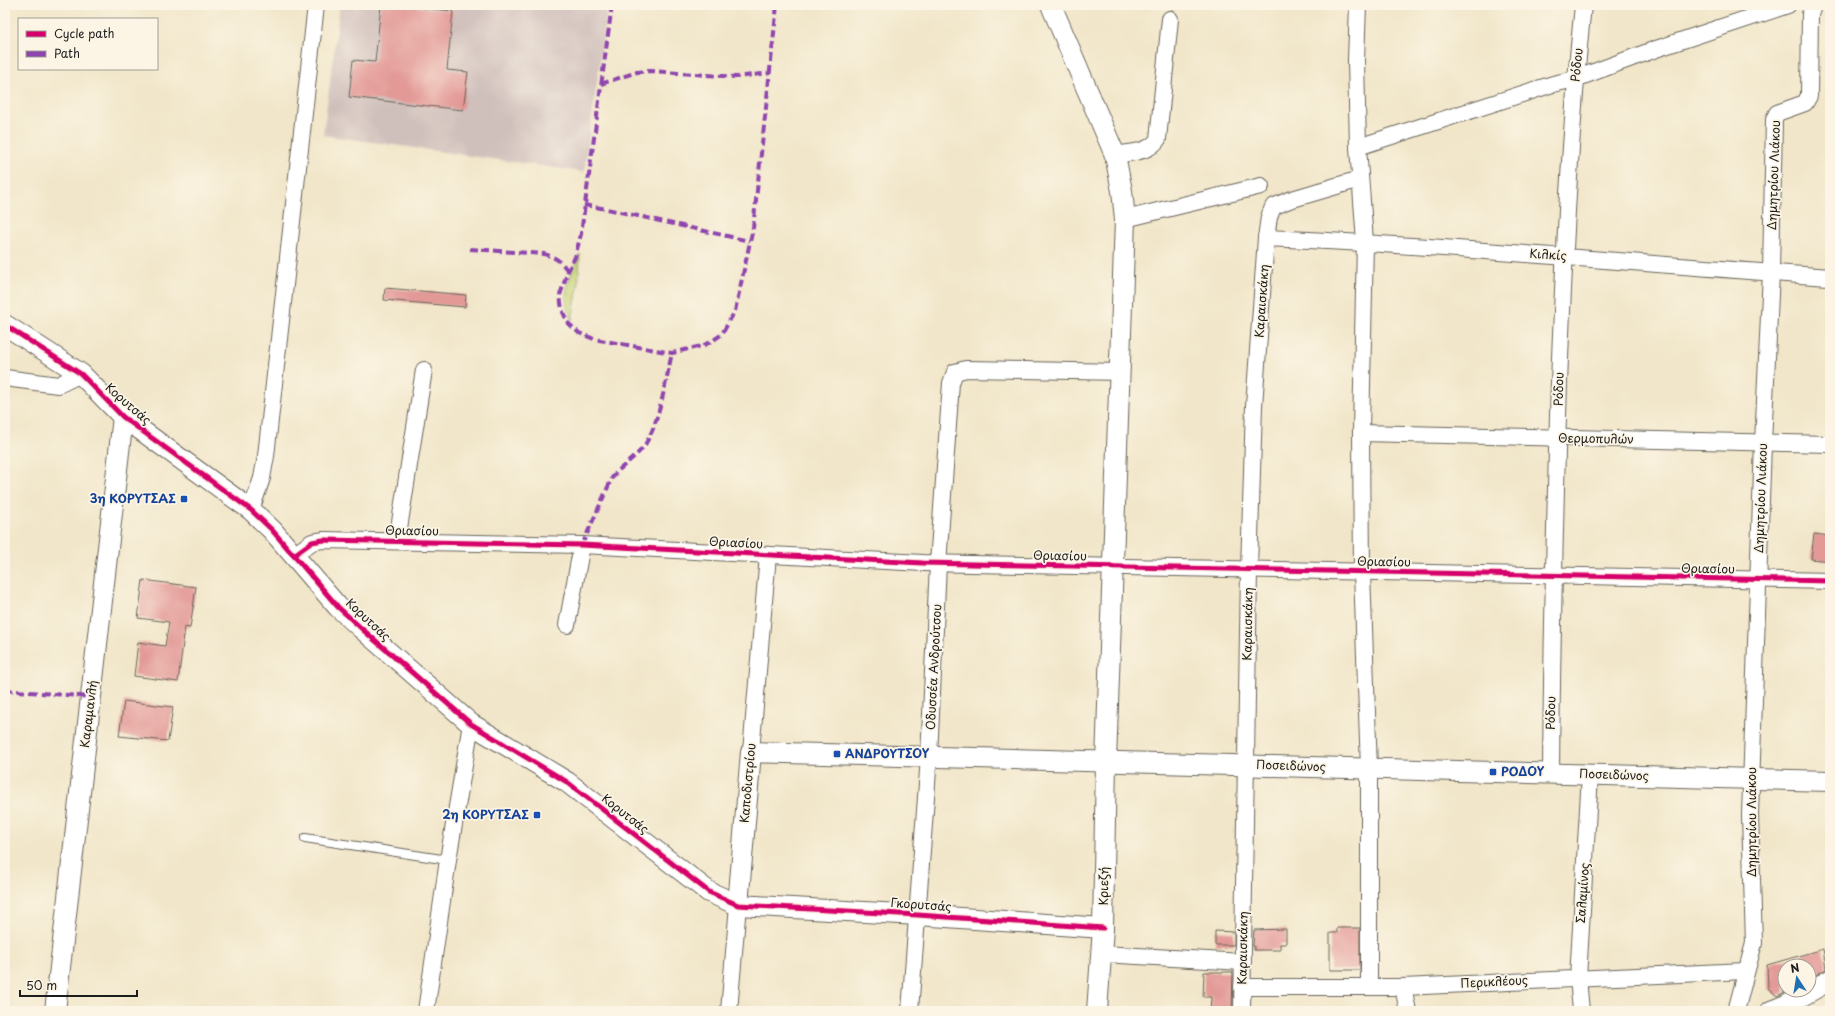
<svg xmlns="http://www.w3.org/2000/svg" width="1835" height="1016" font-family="'Playpen Sans',sans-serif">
  <rect width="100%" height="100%" fill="#fcf5e5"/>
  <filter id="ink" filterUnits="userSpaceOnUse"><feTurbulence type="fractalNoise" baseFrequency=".025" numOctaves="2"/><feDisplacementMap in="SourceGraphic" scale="8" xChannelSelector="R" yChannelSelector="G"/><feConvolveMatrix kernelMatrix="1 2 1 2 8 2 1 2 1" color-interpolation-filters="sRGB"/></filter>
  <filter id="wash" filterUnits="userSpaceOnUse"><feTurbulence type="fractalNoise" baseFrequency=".012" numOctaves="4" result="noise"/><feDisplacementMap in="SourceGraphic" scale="16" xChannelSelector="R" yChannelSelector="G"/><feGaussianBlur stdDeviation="0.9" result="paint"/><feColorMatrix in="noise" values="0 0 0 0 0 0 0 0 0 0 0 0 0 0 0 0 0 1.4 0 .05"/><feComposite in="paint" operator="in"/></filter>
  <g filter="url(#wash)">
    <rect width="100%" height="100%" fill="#f1e6c9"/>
    <polygon fill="#d0c0bc" points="340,5 608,5 584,172 323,135"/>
    <path fill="#c4d376" stroke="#707849" d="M580,254L578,287L572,320C559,296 570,277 580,254Z"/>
    <g id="blocks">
      <g fill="#e39a97">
        <polygon points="381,5 396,5 453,11 447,70 468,72 463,110 349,97 353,60 375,62"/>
        <polygon points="385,288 466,295 465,307 384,300"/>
        <polygon points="1814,534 1830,536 1830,561 1811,559"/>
        <polygon points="143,580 196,587 190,628 185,627 178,682 134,676 138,642 165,646 169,622 138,618"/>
        <polygon points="124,701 173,707 168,741 119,736"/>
        <polygon points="1337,928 1360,928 1360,970 1330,970 1330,933 1337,933"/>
        <polygon points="1286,929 1286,944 1280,944 1280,950 1254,950 1254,946 1253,946 1254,930"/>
        <polygon points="1215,931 1234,932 1234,945 1215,945"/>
        <polygon points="1823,949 1826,969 1824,970 1809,979 1809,966 1785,966 1785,992 1777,996 1768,988 1767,965"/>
        <polygon points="1204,972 1233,972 1232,1011 1210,1011 1211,997 1203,997"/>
      </g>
    </g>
  </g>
  <g filter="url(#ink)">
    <use href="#blocks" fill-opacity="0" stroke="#676359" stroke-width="1"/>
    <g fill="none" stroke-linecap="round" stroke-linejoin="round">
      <g stroke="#676359" stroke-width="10">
        <polyline id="service" points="305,838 448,860"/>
      </g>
      <g stroke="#676359" stroke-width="18">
        <g id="minor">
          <polyline points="1358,5 1356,60 1358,147 1365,242 1361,433 1362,572 1369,769 1369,986"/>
          <polyline points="1358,147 1553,84 1575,79 1656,49 1788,5"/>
          <path d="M1115,155C1131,152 1149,153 1158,139L1170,19"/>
          <polyline points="1125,219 1261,186"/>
          <path d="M1266,238C1454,246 1642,264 1830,277"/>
          <polyline points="5,378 58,385 81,374"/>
          <polyline points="1361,433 1830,444"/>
          <polyline points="251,510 262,478 266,456 316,5"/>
          <polyline points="397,541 424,370"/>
          <polyline points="294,555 312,542 323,540 582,545 923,563 1830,581"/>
          <polyline points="567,625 582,545"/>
          <polyline points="751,752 768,555"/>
          <path d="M1551,774C1552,643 1555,513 1559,383C1564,257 1570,131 1583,5"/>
          <polyline points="1102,954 1243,962"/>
          <polyline points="1242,987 1403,987 1745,971"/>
          <polyline points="1403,987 1408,1011"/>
          <polyline points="426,1011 448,860 471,724"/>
          <polyline points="729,1011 738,905"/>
          <polyline points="910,1011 929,757 938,564 951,383 955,372 966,369 1121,372"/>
          <polyline points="1242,1011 1249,570 1254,406 1266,238 1269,217 1273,207 1289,200 1360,179"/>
          <polyline points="1581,1011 1578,978 1590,775"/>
          <polyline points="1736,1011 1754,943 1750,815 1763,443 1771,273 1774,119 1777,113 1805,103 1809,96 1810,14 1813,5"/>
        </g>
      </g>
      <g stroke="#676359" stroke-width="22">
        <g id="tertiary">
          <polyline points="1051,5 1115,155 1122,191 1125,219 1106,762 1103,928 1097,1011"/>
          <polyline points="5,325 81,374 123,417 251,510 272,530 338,607 361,628 471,724 567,782 709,892 738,905 918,915 1103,928"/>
          <polyline points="738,905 751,752 1830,781"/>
          <polyline points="55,1011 123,417"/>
          <polyline points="1771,1011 1786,1005 1830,980"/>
        </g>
      </g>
      <use href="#service" stroke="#fff" stroke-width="8"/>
      <use href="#minor" stroke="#fff" stroke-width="16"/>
      <use href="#tertiary" stroke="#fff" stroke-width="20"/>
      <g stroke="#8e44ad" stroke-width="4" stroke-dasharray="8 4" stroke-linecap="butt">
        <polyline points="612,5 581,234 575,257 568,271 560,295 562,310 568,323 579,333 594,339 672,353 701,346 711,342 722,334 735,311 753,228 777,5"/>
        <polyline points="601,84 637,72 651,71 736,77 770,73"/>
        <polyline points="584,205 607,209 749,241"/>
        <path d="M470,249L544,254C555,257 561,261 568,271"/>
        <path d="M582,545L612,478C621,465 638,457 646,443C660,420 666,379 672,353"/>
        <polyline points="5,690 91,697"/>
      </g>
      <g stroke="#fcf5e5" stroke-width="8">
        <g id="cycleway">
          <polyline points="5,325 81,374 123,417 251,510 272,530 338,607 361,628 471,724 567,782 709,892 738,905 918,915 1103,928"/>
          <polyline points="294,555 312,542 323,540 582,545 923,563 1830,581"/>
        </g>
      </g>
      <use href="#cycleway" stroke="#d6006c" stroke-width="5"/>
    </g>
  </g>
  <g fill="#1a4fb4" stroke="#fcf5e5" stroke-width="1.5">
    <rect x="180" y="495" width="8" height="8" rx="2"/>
    <rect x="833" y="750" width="8" height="8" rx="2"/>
    <rect x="1489" y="768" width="8" height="8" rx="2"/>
    <rect x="533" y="811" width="8" height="8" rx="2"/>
  </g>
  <g text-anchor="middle" stroke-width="3.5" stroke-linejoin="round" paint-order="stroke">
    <g font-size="12" fill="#1c1c1c" stroke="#fcf5e5">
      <text transform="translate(1577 65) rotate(-84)" y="4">Ρόδου</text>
      <text transform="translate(1774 175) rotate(-88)" y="4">Δημητρίου Λιάκου</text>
      <text transform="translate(1548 255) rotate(4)" y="4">Κιλκίς</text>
      <text transform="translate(1262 301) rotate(-86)" y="4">Καραισκάκη</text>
      <text transform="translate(1559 389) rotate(-88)" y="4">Ρόδου</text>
      <text transform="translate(128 404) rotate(41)" y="4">Κορυτσάς</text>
      <text transform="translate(1596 439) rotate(1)" y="4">Θερμοπυλών</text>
      <text transform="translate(1761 498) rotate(-88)" y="4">Δημητρίου Λιάκου</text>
      <text transform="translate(412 531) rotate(1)" y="4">Θριασίου</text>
      <text transform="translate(736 543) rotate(3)" y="4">Θριασίου</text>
      <text transform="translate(1060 556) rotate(1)" y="4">Θριασίου</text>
      <text transform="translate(1384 562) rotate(1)" y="4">Θριασίου</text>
      <text transform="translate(1708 569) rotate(1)" y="4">Θριασίου</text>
      <text transform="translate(368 620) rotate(43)" y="4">Κορυτσάς</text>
      <text transform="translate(1248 624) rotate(-89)" y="4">Καραισκάκη</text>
      <text transform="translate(934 667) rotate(-87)" y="4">Οδυσσέα Ανδρούτσου</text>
      <text transform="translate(1551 713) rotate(-89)" y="4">Ρόδου</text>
      <text transform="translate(89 714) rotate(-83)" y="4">Καραμανλή</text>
      <text transform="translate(1291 766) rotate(2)" y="4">Ποσειδώνος</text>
      <text transform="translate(1614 775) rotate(2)" y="4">Ποσειδώνος</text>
      <text transform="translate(748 783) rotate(-85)" y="4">Καποδιστρίου</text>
      <text transform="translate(625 814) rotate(38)" y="4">Κορυτσάς</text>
      <text transform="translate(1752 822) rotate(-90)" y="4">Δημητρίου Λιάκου</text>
      <text transform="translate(1104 886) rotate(-89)" y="4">Κριεζή</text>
      <text transform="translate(1583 893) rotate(-86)" y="4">Σαλαμίνος</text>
      <text transform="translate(921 905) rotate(4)" y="4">Γκορυτσάς</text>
      <text transform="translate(1243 948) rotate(-89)" y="4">Καραισκάκη</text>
      <text transform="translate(1494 982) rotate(-3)" y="4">Περικλέους</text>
    </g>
    <g font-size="12" font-weight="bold" fill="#164399" stroke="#fcf5e5" text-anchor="end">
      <text x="176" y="503">3η ΚΟΡΥΤΣΑΣ</text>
      <text x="845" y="758" text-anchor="start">ΑΝΔΡΟΥΤΣΟΥ</text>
      <text x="1501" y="776" text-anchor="start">ΡΟΔΟΥ</text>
      <text x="529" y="819">2η ΚΟΡΥΤΣΑΣ</text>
    </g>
  </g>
  <rect width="1835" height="1016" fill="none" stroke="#fcf5e5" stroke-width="20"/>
  <rect x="18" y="18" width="140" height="52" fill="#fcf5e5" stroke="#a29e95"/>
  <rect x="26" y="31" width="20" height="6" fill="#d6006c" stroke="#a29e95"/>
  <text x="54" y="38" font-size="12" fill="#1c1c1c">Cycle path</text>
  <rect x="26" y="51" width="20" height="6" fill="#8e44ad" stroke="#a29e95"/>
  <text x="54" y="58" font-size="12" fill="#1c1c1c">Path</text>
  <g transform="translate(1797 978) rotate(348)"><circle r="19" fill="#fcf5e5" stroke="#a29e95"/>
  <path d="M0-3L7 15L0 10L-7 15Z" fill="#1f6fb2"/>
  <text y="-6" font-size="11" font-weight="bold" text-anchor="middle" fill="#1c1c1c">N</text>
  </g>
  <path d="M20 990v6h117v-6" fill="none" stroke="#1c1c1c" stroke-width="2"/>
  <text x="26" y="990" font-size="12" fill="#1c1c1c" stroke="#fcf5e5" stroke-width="3" paint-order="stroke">50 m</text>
</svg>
